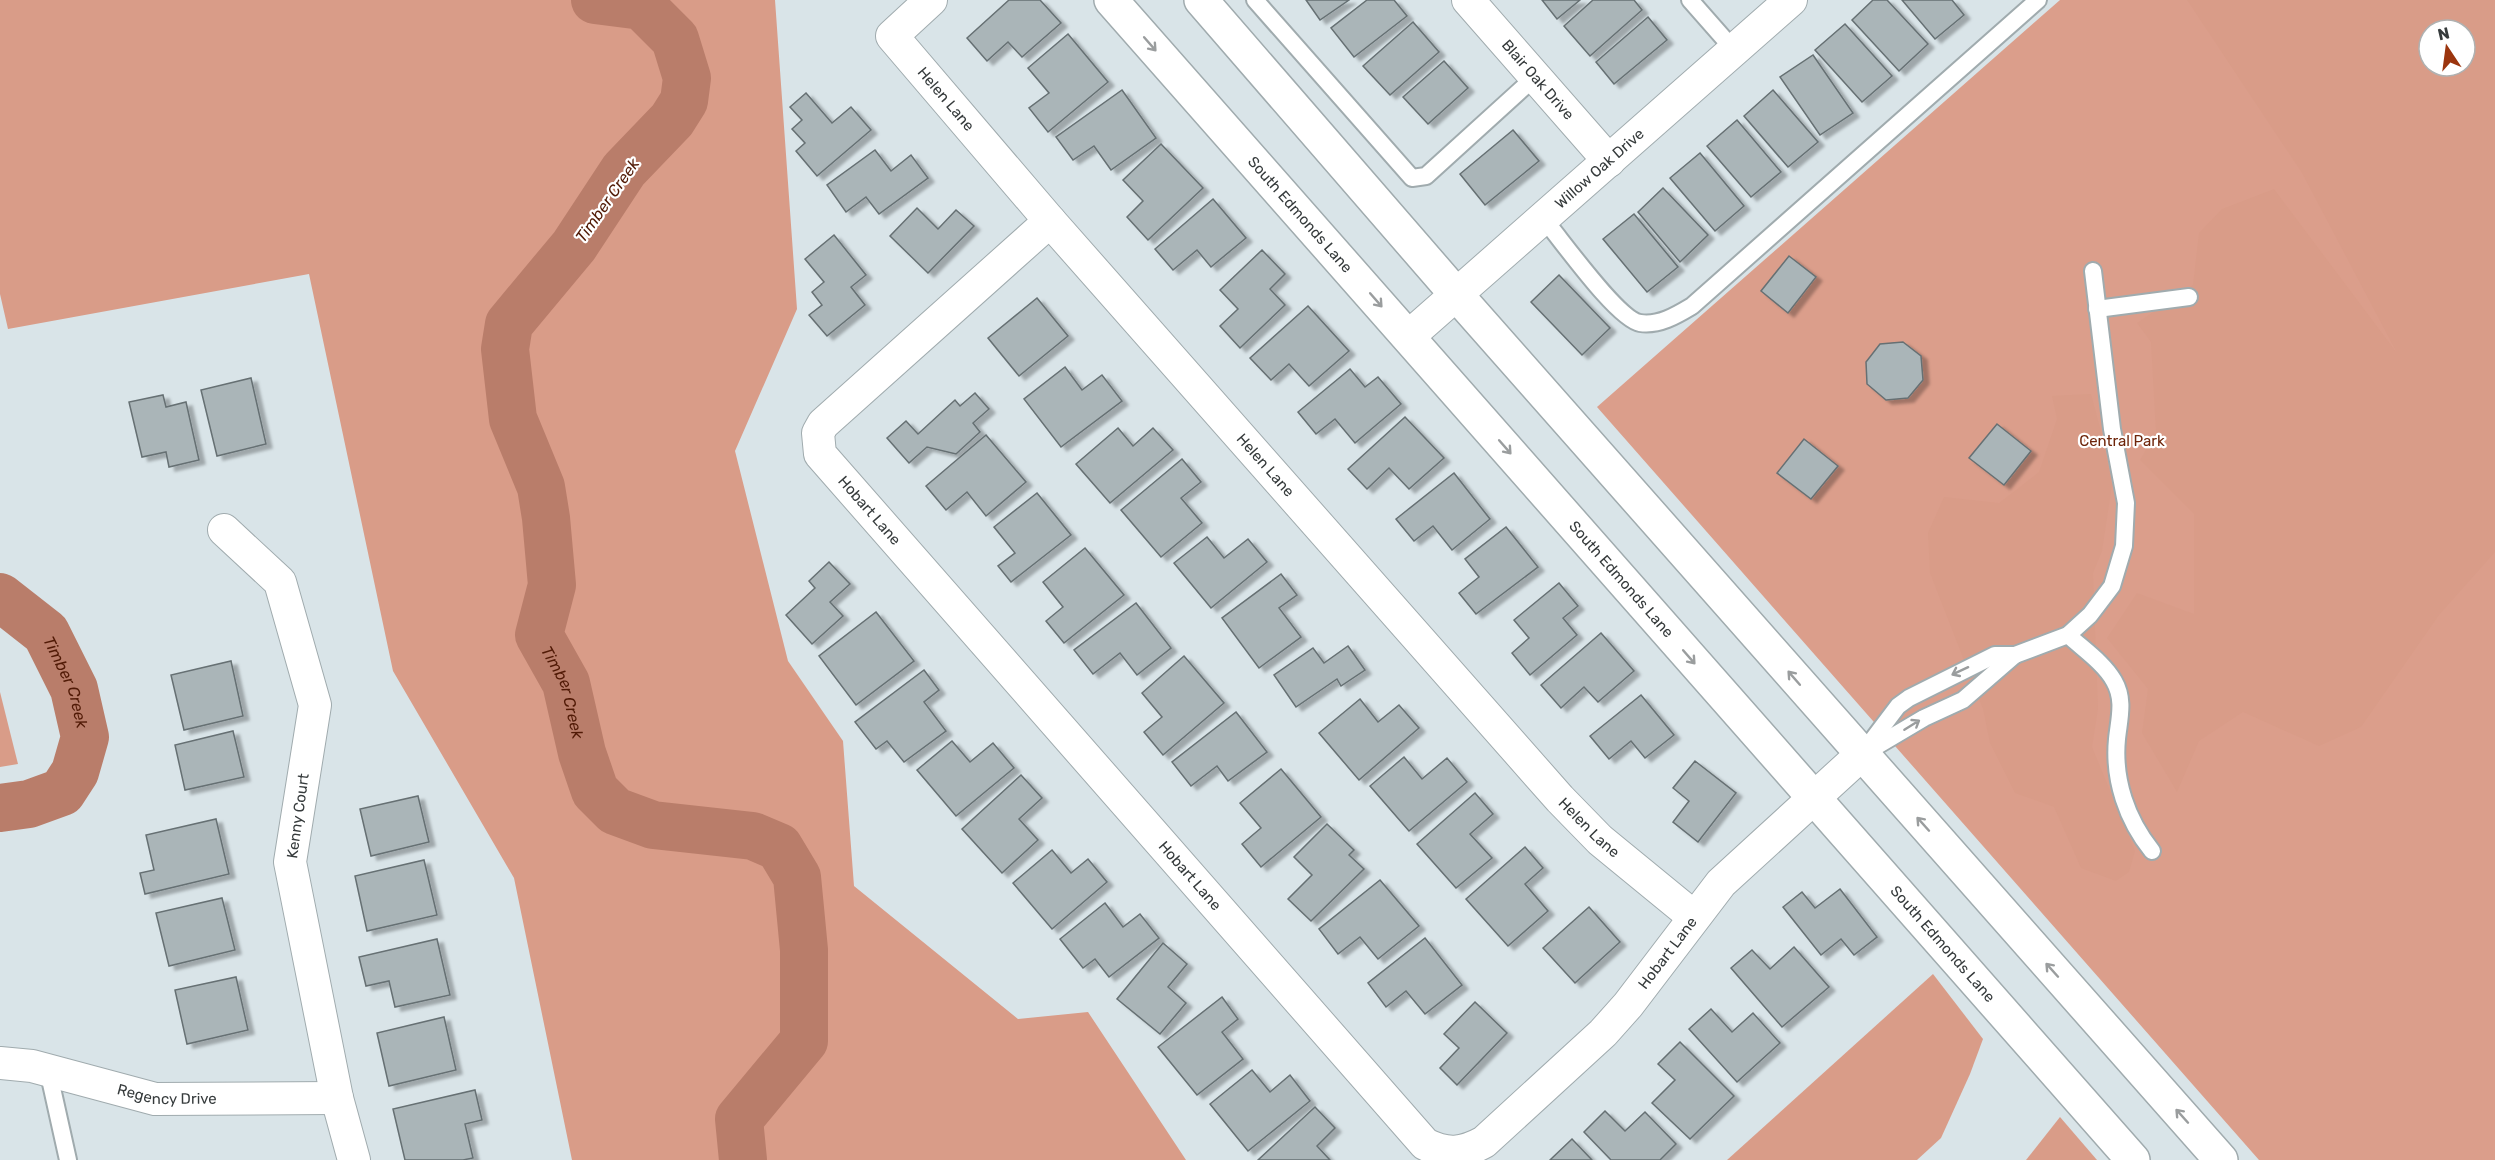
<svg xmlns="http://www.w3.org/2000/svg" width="2495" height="1160" font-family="Rubik,sans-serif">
  <defs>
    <filter id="shadow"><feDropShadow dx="6" dy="4" stdDeviation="1.5" flood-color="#0004"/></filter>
  </defs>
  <rect width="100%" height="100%" fill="#d9e4e8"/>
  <path fill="#db9e8b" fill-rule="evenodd" d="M2060,0H2495V1160H2259L1597,407ZM2429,30H2465V66H2429Z"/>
  <g fill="#d99c88" fill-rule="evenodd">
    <polygon points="0,0 775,0 797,309 735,451 788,661 843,741 854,886 1018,1019 1088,1012 1186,1160 572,1160 514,878 393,671 309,274 8,329 0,294"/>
    <path d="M2187,0H2495V552L2439,615L2361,727L2319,746L2243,712L2199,741L2177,792L2142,733L2148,689L2107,638L2137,593L2194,614V514L2140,460L2156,433L2151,342L2137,323L2193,285L2199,233L2222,209L2274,189L2397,353L2302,173ZM2429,30H2465V66H2429Z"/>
    <polygon points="2091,394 2102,435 2112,485 2102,551 2093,573 2098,709 2092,747 2135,851 2129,872 2116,881 2081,868 2054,807 2015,793 1990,743 1983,709 1930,573 1928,533 1944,497 1999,503 2039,472 2057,419 2052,396"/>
    <polygon points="0,692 18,764 0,767"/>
    <polygon points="1933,974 1983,1039 1970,1074 1941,1138 1917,1160 1727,1160"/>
    <polygon points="2060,1117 2097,1160 2026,1160"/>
  </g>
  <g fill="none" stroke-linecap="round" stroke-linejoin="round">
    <g stroke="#b97d6a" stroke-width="48">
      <path id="s1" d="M595,0L642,6L675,39L687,78L684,101L672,120L624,170L574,246L509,324L505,349L513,419L541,487L546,518L552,585L539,635L566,683L582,753L595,791L615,811L653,825L753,836L779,847L797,877L804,950V1041L739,1119L743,1160"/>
      <path id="s2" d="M0,597L46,633L74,689L85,737L75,772L62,792L29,804L0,808"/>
    </g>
  </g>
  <g fill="#aab5b8" stroke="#667073" stroke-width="1.5" filter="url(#shadow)">
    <polygon points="1009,0 1040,0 1061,23 1022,57 1008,42 987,61 967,38"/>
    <polygon points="1306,0 1349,0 1320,20"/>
    <polygon points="1367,0 1394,0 1407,16 1354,57 1331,28"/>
    <polygon points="1542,0 1580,0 1557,19"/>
    <polygon points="1593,0 1634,0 1642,10 1590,56 1564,26"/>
    <polygon points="1873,0 1887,0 1928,44 1899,71 1852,20"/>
    <polygon points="1902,0 1952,0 1964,15 1935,39"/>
    <polygon points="1648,17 1667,40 1614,84 1596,62"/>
    <polygon points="1413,22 1439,52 1390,95 1363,66"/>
    <polygon points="1845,24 1892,76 1862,102 1815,50"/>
    <polygon points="1068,34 1108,82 1048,132 1029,108 1049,93 1028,68"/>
    <polygon points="1813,55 1853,113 1820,135 1780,77"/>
    <polygon points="1444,61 1468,88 1428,124 1403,97"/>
    <polygon points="1122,90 1156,138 1111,170 1094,146 1073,160 1056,137"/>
    <polygon points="1773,90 1818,142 1788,167 1744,116"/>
    <polygon points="806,93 832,123 851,107 871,130 817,176 796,151 805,143 792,129 802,120 790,107"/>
    <polygon points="1737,120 1781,172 1751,197 1707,146"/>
    <polygon points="1513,130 1539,161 1485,205 1460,174"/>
    <polygon points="1161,144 1203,188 1148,240 1127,217 1143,201 1123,180"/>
    <polygon points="875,150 891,171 911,155 928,178 879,214 866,197 846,212 827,185"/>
    <polygon points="1700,153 1744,206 1715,231 1670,178"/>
    <polygon points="1663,188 1708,235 1680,262 1638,212"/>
    <polygon points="1213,199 1246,238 1211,267 1197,250 1173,270 1155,249"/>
    <polygon points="917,208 938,229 956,210 974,226 928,273 890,236"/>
    <polygon points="1634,214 1678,267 1647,292 1603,239"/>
    <polygon points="834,235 866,275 851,287 865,305 827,336 809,315 822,305 812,292 824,282 805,259"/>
    <polygon points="1262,250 1285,274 1270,289 1285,305 1240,348 1220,326 1238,309 1220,290"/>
    <polygon points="1789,256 1816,277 1788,313 1761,291"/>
    <polygon points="1559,275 1610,328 1582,355 1531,302"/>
    <polygon points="1037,298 1068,336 1019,376 988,338"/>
    <polygon points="1308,306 1349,351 1309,386 1289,364 1271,380 1250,358"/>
    <polygon points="1903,342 1921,356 1923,380 1908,398 1886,400 1867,384 1866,362 1880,344"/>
    <polygon points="1065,367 1082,390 1102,375 1122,401 1061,447 1024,399"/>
    <polygon points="1350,369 1365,387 1378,377 1401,404 1355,443 1335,419 1316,434 1298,412"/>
    <polygon points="251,378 266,444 217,456 201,390"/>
    <polygon points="975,393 989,409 973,423 980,432 956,454 927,447 909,463 887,438 906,421 918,434 955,400 960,406"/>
    <polygon points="163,395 166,407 186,402 199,460 169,467 166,452 142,457 129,402"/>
    <polygon points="1405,417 1444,458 1409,489 1389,468 1367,489 1348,469"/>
    <polygon points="1997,424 2031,451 2004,485 1969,458"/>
    <polygon points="1118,428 1133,446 1153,428 1173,450 1110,503 1076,464"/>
    <polygon points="986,435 1026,482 986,516 967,492 946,510 926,486"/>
    <polygon points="1804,439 1838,466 1811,499 1777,473"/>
    <polygon points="1182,459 1201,482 1181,498 1202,523 1161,557 1121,510"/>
    <polygon points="1454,473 1490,519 1452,550 1433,526 1414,541 1396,519"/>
    <polygon points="1037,493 1071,535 1011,582 998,566 1015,553 994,527"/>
    <polygon points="1506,527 1538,567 1476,614 1459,593 1479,577 1465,559"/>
    <polygon points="1207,537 1224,558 1248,539 1267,562 1211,608 1174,563"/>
    <polygon points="1085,548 1124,595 1064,643 1046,621 1063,607 1043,582"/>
    <polygon points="829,562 850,584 830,602 843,616 812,644 786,615 815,588 809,581"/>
    <polygon points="1281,574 1297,595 1279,608 1301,637 1259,668 1222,618"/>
    <polygon points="1559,583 1578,606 1563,618 1577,635 1530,675 1512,653 1529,638 1514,620"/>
    <polygon points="1136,603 1171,648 1137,675 1120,653 1093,674 1074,650"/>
    <polygon points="876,612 914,661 856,705 819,656"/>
    <polygon points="1601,633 1634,671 1598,702 1584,687 1561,708 1541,685"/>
    <polygon points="1348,646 1365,670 1341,686 1337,679 1296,707 1274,675 1313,648 1324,663"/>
    <polygon points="1184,656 1224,703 1163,755 1144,732 1162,717 1142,693"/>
    <polygon points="231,661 243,716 184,730 171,675"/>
    <polygon points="924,670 939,690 924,702 946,731 904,762 887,741 876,749 855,722"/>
    <polygon points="1641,695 1674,735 1645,758 1631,741 1609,759 1590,736"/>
    <polygon points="1360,699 1378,722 1399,705 1419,728 1359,780 1319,733"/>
    <polygon points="1236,712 1267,752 1228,781 1217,766 1191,786 1172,762"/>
    <polygon points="233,731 244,777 185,790 175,745"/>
    <polygon points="952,741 970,762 993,743 1014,768 956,816 917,770"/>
    <polygon points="1404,757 1422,779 1447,758 1467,782 1409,831 1370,786"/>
    <polygon points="1695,761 1736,793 1698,842 1673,822 1689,801 1673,788"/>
    <polygon points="1281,769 1321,817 1261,867 1242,844 1261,828 1240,803"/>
    <polygon points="1021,775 1042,798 1019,819 1038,840 1002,873 962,829"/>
    <polygon points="1475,793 1493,814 1470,834 1492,858 1456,888 1417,844"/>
    <polygon points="418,796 429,842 371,856 360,809"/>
    <polygon points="216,819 229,874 145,894 140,873 154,870 146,835"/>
    <polygon points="1327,824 1354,850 1349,855 1364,869 1311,921 1288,899 1312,875 1294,857"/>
    <polygon points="1525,847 1543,868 1525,884 1548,911 1508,946 1466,899"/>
    <polygon points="1052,850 1071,873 1088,859 1107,882 1052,929 1013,883"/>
    <polygon points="424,860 437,915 367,931 355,876"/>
    <polygon points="1380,880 1419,926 1378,959 1360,937 1338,954 1319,929"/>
    <polygon points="1840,889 1877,937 1854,955 1841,939 1821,955 1783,907 1802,892 1815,908"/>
    <polygon points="222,898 235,950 169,966 156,913"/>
    <polygon points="1105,903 1123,927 1140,914 1159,938 1109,977 1095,959 1083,968 1060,939"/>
    <polygon points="1589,907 1620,942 1575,983 1543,948"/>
    <polygon points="1425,938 1462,985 1425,1014 1406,991 1386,1007 1368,983"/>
    <polygon points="437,939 450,995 395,1007 389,981 366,986 359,957"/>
    <polygon points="1163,943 1187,964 1168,987 1186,1003 1160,1034 1117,999"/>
    <polygon points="1794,947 1829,987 1782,1027 1731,968 1752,950 1770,969"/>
    <polygon points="236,977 248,1030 187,1044 175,990"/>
    <polygon points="1222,997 1238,1019 1222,1032 1243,1059 1197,1095 1158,1047"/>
    <polygon points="1475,1002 1507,1033 1457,1085 1440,1068 1459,1048 1444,1034"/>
    <polygon points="1711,1009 1732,1032 1753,1013 1780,1043 1737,1082 1689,1029"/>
    <polygon points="444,1017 456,1070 389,1086 377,1033"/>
    <polygon points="1680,1042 1734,1096 1690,1139 1652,1103 1675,1080 1658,1064"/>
    <polygon points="1252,1070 1270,1092 1290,1075 1310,1101 1248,1151 1210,1104"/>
    <polygon points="475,1090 482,1120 465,1124 473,1158 463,1160 405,1160 393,1109"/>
    <polygon points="1315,1107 1335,1128 1317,1146 1330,1160 1258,1160"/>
    <polygon points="1605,1111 1625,1131 1645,1112 1676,1144 1660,1160 1611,1160 1584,1132"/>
    <polygon points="1572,1139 1592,1160 1550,1160"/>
  </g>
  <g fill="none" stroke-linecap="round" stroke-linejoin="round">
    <g stroke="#a0abae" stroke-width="20">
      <g id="service">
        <polyline points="1255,0 1412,178 1426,176 1535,77"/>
        <polyline points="1690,0 1734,50"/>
        <path d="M1543,218C1561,239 1617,319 1640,323C1659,326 1677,315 1692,306L2038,0"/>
        <polyline points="2097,309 2189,297"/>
        <path d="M2068,635C2083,649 2104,663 2114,681C2125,700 2119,719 2117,739C2113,780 2127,820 2152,851"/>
        <polyline points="1870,750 1924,718 1963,700 2015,655"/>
        <polyline points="1861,755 1898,706 1909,698 1995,655 2015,655 2068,635 2090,615 2112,586 2124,546 2126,503 2112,429 2093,271"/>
        <polyline points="48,1070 68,1160"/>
      </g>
    </g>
    <g stroke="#a0abae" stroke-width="34">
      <g id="minor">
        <path id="s3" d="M931,0L892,36L1050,221L1560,799L1600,840L1694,917"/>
        <path id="s4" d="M1468,0L1609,161"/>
        <path id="s5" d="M1050,221L823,424L818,433L820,454L1425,1144C1447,1155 1462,1154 1484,1142L1603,1033L1628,1005L1721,883L1861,755"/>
        <path id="s6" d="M1408,337L1791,0"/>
        <polyline points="224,530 280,582 315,705 290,862 337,1098 354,1160"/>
        <path id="s7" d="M0,1063L32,1066L155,1099L337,1098"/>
      </g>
    </g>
    <g stroke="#a0abae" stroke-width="36">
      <g id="secondary">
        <path id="s8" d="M1111,0L2133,1160"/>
        <polyline points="1201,0 1455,293 2221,1160"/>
      </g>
    </g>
    <use href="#service" stroke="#fff" stroke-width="16"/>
    <use href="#minor" stroke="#fff" stroke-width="32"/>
    <use href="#secondary" stroke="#fff" stroke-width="33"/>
  </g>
  <defs><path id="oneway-shaft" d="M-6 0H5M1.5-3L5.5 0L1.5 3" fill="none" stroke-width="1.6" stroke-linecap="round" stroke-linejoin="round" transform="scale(1.5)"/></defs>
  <g stroke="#9a9d9e">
    <use href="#oneway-shaft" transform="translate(1150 44) rotate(49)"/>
    <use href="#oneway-shaft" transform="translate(1376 300) rotate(49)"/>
    <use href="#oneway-shaft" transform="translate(1505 447) rotate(49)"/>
    <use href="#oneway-shaft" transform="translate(1689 657) rotate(49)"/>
    <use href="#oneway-shaft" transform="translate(1960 671) rotate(155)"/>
    <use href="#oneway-shaft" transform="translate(1794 678) rotate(-131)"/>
    <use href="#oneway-shaft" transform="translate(1912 725) rotate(-32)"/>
    <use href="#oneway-shaft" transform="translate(1923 824) rotate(-132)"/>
    <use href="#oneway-shaft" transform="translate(2052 970) rotate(-132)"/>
    <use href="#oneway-shaft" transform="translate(2182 1116) rotate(-132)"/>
  </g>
  <g text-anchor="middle" stroke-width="4.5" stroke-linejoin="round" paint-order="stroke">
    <g font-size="15" fill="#363b3c" stroke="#fff">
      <text dy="5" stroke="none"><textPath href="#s4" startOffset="106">Blair Oak Drive</textPath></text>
      <text dy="5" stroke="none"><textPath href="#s3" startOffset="136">Helen Lane</textPath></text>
      <text dy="5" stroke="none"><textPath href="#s6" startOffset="255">Willow Oak Drive</textPath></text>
      <text dy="5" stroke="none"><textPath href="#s8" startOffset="286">South Edmonds Lane</textPath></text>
      <text dy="5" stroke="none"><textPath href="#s3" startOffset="622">Helen Lane</textPath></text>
      <text dy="5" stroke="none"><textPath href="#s5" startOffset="411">Hobart Lane</textPath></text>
      <text dy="5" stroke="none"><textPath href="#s8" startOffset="772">South Edmonds Lane</textPath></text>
      <text transform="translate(298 816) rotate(-82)" y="5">Kenny Court</text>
      <text dy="5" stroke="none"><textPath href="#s3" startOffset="1108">Helen Lane</textPath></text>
      <text dy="5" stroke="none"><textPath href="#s5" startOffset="897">Hobart Lane</textPath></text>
      <text dy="5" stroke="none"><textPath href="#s8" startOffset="1258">South Edmonds Lane</textPath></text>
      <text dy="5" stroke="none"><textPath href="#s5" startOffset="1580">Hobart Lane</textPath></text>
      <text dy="5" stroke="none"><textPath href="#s7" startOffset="171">Regency Drive</textPath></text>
    </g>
    <g font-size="15" fill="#6e250a" stroke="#fff">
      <text x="2122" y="446">Central Park</text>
    </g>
    <g font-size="16" font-style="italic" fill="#511a06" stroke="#fff">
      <text transform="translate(607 200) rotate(-55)" y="6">Timber Creek</text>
      <text dy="6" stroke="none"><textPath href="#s2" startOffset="112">Timber Creek</textPath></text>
      <text dy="6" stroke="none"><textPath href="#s1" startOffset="825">Timber Creek</textPath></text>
    </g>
  </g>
  <g transform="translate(2447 48) rotate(347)"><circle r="28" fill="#ffffff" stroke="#afb1b1" stroke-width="1.5"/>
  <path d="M0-4.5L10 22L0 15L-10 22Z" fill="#9b350e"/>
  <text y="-9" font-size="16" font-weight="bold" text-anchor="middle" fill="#363b3c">N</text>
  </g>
</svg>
